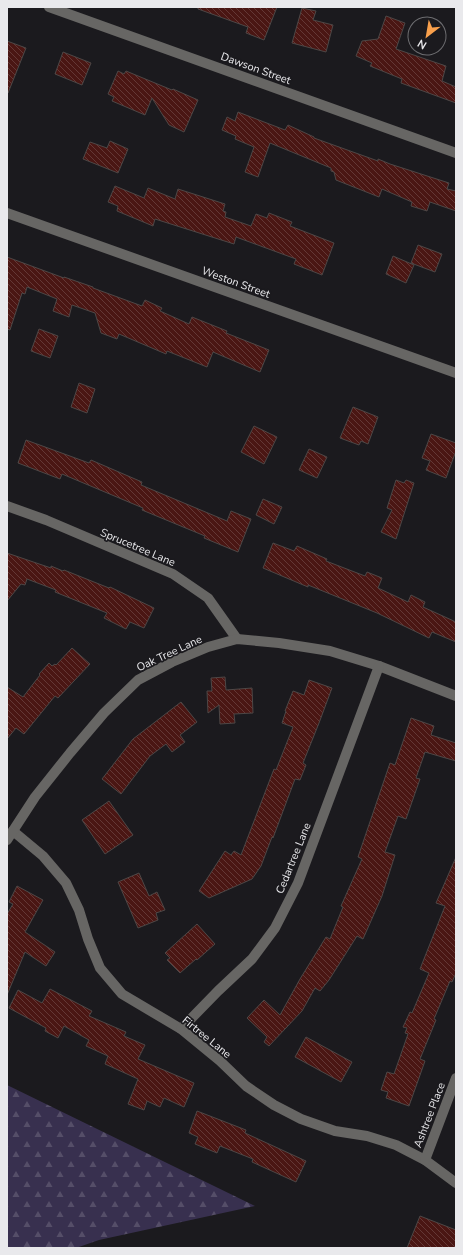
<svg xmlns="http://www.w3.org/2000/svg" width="463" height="1255" font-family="'Nunito Sans',sans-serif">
  <defs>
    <pattern id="forest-firs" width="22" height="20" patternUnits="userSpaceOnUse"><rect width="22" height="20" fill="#38304f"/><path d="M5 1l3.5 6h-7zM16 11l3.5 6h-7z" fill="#554e68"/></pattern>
    <pattern id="building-back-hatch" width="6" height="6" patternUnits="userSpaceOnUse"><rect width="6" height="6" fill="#4a1613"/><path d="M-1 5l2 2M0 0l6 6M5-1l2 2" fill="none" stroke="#643836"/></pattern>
  </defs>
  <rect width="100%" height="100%" fill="#1b1a1e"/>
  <polygon fill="url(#forest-firs)" points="7,1085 255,1206 99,1240 76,1248 7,1248"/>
  <g fill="url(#building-back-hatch)" stroke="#4d4746">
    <polygon points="198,7 277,7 264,40 246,33 248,27 198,9"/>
    <polygon points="302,8 316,11 313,20 333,25 326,52 292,43"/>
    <polygon points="386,16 405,23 396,49 446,66 442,81 456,87 456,103 401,83 402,79 370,66 372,63 356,56 362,41 378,39"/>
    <polygon points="7,41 26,48 8,93 7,93"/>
    <polygon points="63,52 91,63 82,85 55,74"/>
    <polygon points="118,71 124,74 126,71 172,90 173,89 198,100 184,132 169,125 152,98 145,115 112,101 114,97 108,94"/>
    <polygon points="238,112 285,130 288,125 314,137 314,138 378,161 378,159 390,164 449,183 447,189 456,191 456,211 430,202 427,211 411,206 412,202 382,189 379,197 336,180 334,172 331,171 331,168 270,143 258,177 245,172 254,147 235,139 236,136 222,130 227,117 235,121"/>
    <polygon points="110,141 128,149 118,173 83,159 90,142 107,148"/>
    <polygon points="115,186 144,198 148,188 175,199 178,189 225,204 223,211 226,212 225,217 251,226 256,214 267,218 269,213 292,222 290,226 334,243 322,275 294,264 296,259 236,237 234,244 155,219 153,226 117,211 118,206 108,202"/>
    <polygon points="418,245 442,254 435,272 411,263"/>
    <polygon points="393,256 414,265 406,283 386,274"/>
    <polygon points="7,257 64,278 64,277 93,287 93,288 142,306 145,300 162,308 160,311 189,324 192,317 227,331 226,333 269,350 260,372 213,352 207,367 167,351 166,354 119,334 117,339 101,333 95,313 72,305 69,317 53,311 57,299 27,287 25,294 22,293 10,330 7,329"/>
    <polygon points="39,329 58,336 50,358 31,351"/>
    <polygon points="79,383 95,389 87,413 71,407"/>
    <polygon points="353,407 378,417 368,444 361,441 359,445 340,438"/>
    <polygon points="254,426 277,437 264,464 241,452"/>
    <polygon points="431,434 456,443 456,451 446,478 426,470 430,461 422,458"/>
    <polygon points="26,440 89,463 91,460 142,482 141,485 227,521 231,511 251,519 238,552 204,538 205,536 142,510 143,508 62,474 60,479 18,463"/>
    <polygon points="309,449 327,457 317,478 299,470"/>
    <polygon points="396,480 404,483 406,480 414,483 396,539 381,532 392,510 387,508"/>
    <polygon points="263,499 282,507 274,524 256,515"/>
    <polygon points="273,543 294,551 297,546 327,559 326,561 365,576 367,572 382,578 378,588 408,602 411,595 425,602 423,607 456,622 456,642 432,632 429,638 377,613 308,585 308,587 263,568"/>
    <polygon points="7,553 51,568 51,566 63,571 64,570 109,588 110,587 154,608 144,628 130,622 126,629 104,618 107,613 55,592 56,590 27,579 25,585 21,584 7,601"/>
    <polygon points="72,648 90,664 58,698 55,696 24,734 16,728 7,739 7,687 23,697 40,675 39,674 49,663 52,666 55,664 56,665"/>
    <polygon points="225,677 226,690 252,688 253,713 234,714 235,723 220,724 219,705 208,713 207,691 212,691 211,678"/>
    <polygon points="309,680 332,688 319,723 303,763 306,765 300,780 295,779 273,838 272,837 261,866 252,879 209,898 199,891 225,851 231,855 234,851 241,855 274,769 276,770 293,727 282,723 286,711 285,711 293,691 304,695"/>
    <polygon points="181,702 197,722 180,735 185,742 172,752 166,744 150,756 121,794 102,779 133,739"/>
    <polygon points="411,718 434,726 431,735 456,743 456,761 425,752 416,778 420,779 406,819 398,816 385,852 395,855 382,896 363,939 357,936 329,980 320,991 315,988 302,1011 269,1046 264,1042 267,1037 247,1018 264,1000 280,1015 300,979 326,937 330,939 343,907 341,906 362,859 358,857 390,763 395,765"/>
    <polygon points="109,801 133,835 105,854 82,820"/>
    <polygon points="456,857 456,973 452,982 450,981 434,1019 436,1020 420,1059 425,1061 409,1106 386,1098 388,1092 381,1090 387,1072 394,1074 408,1034 405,1033 407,1028 403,1027 410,1012 412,1013 429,973 420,969 445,906 436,903"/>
    <polygon points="139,873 149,896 157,892 165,910 156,913 158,920 138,928 118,882"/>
    <polygon points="17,886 43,900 25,932 55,952 46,966 25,952 7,995 7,914 13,904 9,902"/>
    <polygon points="197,924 215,944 197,960 196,959 180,973 167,960 170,958 165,953"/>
    <polygon points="50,989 92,1011 89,1016 126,1032 124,1036 145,1045 138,1059 194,1083 184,1107 164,1098 160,1107 147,1101 144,1110 128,1104 138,1079 105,1064 108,1056 86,1046 89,1040 64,1026 58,1038 45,1031 46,1028 9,1008 18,990 42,1003"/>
    <polygon points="306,1037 352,1062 341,1082 295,1057"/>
    <polygon points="197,1111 246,1130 245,1133 306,1161 296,1182 252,1162 253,1159 220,1146 217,1153 195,1144 198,1137 189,1133"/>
    <polygon points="420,1216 456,1230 456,1248 407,1248"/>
  </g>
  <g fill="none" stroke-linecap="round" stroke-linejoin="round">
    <g stroke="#676664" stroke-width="10">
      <polyline points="49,7 456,153"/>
      <polyline points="7,213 456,373"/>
      <polyline points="7,506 46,520 173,574 208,598 237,639"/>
      <polyline points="13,831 43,856 66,883 79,910 88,939 100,968 122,994 181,1029 220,1061 246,1086 274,1105 301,1119 335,1131 367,1136 396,1145 425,1160 456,1183"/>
      <polyline points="7,840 35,797 70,753 104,713 138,680 172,662 208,647 237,639 279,643 330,651 379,666 456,696"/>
      <polyline points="181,1029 218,991 252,959 275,928 298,883 379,666"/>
      <polyline points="425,1160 456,1078"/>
    </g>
  </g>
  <g text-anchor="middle" stroke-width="3.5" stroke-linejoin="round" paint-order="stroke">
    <g font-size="11" fill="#e9e9ec" stroke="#1b1a1e">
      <text transform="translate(256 68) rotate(20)" y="4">Dawson Street</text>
      <text transform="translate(236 282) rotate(20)" y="4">Weston Street</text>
      <text transform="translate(138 547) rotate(23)" y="4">Sprucetree Lane</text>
      <text transform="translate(169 653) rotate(-25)" y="4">Oak Tree Lane</text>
      <text transform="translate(293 858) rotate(-68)" y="4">Cedartree Lane</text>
      <text transform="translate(207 1037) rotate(39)" y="4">Firtree Lane</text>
      <text transform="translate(429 1115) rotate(-69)" y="4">Ashtree Place</text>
    </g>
  </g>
  <rect width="463" height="1255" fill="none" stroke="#e9e9ec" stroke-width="16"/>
  <g transform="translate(427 36) rotate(211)"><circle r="19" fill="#1b1a1e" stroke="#6d6d70"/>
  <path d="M0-3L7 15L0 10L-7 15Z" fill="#f9a04c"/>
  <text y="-6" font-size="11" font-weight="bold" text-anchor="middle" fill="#e9e9ec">N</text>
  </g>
</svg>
